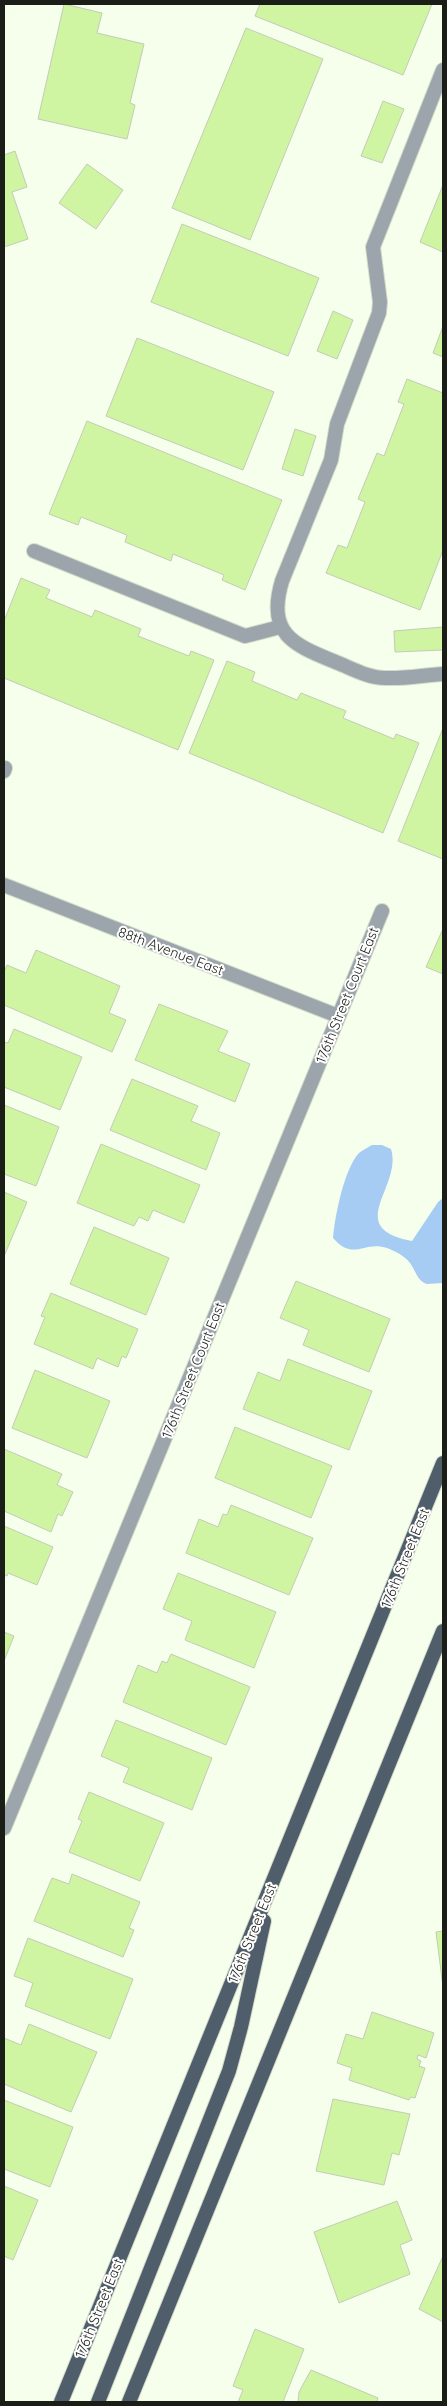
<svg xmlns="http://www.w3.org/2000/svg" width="447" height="2406" font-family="Quicksand,sans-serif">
  <rect width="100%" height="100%" fill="#f6ffec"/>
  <path fill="#a7ccf4" d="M372,1145H382L391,1149C403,1187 342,1228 412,1241L438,1202L443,1198V1283C438,1283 432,1284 427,1284C417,1281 416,1271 410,1263C405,1256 395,1251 387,1248C364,1240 354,1262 333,1238C335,1216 344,1169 359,1153C363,1150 368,1147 372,1145Z"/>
  <g fill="#d0f5a2" stroke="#c2ccb6">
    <polygon points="64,4 102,13 97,33 144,44 130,103 135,105 127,139 38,119"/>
    <polygon points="260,4 432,4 403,75 255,16"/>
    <polygon points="246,28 323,59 250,240 172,208"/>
    <polygon points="383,101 404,109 382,163 361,156"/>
    <polygon points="15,151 27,187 12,192 28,239 4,247 4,155"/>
    <polygon points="87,164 123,190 96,229 59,203"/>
    <polygon points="443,185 443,252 420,242"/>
    <polygon points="182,224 319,278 288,356 151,302"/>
    <polygon points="333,311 353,320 337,359 317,351"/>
    <polygon points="443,326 443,357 433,353"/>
    <polygon points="137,338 274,392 243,470 106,416"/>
    <polygon points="407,379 443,393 443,550 420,610 326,573 338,545 347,548 365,502 358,499 377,453 384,456 404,404 398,402"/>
    <polygon points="87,421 282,500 245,590 222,580 224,575 173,554 171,561 125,542 127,535 81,517 78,525 49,514"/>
    <polygon points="295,429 316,436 303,476 282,469"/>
    <polygon points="21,578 50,590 46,598 92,617 95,610 141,629 138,636 189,656 191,651 214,660 178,750 4,678 4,621"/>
    <polygon points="443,627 443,650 395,652 394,631"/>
    <polygon points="227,661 255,672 252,681 297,700 301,693 346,711 343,718 394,739 396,734 419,743 383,833 189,753"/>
    <polygon points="443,728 443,859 398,841"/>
    <polygon points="442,931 443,931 443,974 426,967"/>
    <polygon points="36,950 120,986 109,1013 126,1020 112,1052 4,1005 4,972 7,965 26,973"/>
    <polygon points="159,1004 228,1031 218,1051 250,1064 235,1102 135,1060"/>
    <polygon points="14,1029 82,1057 60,1110 4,1087 4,1042 8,1043"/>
    <polygon points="132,1079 198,1106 191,1121 220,1133 206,1170 110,1130"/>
    <polygon points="4,1105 59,1127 36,1186 4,1174"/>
    <polygon points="101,1144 200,1185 184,1223 153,1210 148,1221 139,1217 134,1226 77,1203"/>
    <polygon points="4,1192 27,1202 5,1254 4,1253"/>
    <polygon points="94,1227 169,1258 146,1315 70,1284"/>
    <polygon points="296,1281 390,1319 369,1372 303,1345 309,1330 280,1318"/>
    <polygon points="51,1293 138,1329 126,1358 122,1356 118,1367 97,1358 93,1369 34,1344 45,1317 41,1316"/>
    <polygon points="288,1359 372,1391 349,1450 243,1409 258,1372 280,1381"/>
    <polygon points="35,1370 110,1401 87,1458 12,1428"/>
    <polygon points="235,1427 332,1466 311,1518 215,1478"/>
    <polygon points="4,1449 62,1474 57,1485 73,1492 62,1516 58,1514 51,1532 4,1511"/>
    <polygon points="231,1505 313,1538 289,1595 186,1553 199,1519 218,1527 223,1514 227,1515"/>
    <polygon points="4,1526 53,1547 37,1585 8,1573 7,1576 4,1575"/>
    <polygon points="178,1573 276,1612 254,1668 185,1640 192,1621 163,1609"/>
    <polygon points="4,1632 14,1636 4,1661"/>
    <polygon points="171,1654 250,1687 226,1745 123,1702 138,1665 157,1673 162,1661 167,1663"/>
    <polygon points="116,1720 212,1758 192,1810 123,1782 129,1768 101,1756"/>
    <polygon points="89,1792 164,1823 140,1881 69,1852 82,1821 78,1819"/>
    <polygon points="72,1874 140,1902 129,1928 134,1930 123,1957 34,1921 52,1878 69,1884"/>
    <polygon points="443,1931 443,1987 436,1932"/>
    <polygon points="28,1938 133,1979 110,2039 25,2006 33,1983 14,1976"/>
    <polygon points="372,2012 434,2033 426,2058 418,2055 417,2059 421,2061 419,2066 425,2068 415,2098 411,2097 409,2100 349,2080 352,2068 337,2063 346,2034 363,2039"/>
    <polygon points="29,2024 97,2052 71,2112 4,2084 4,2038 21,2045"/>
    <polygon points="333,2099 410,2114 399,2155 392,2153 384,2185 316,2171"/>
    <polygon points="4,2100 73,2127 50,2187 4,2169"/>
    <polygon points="4,2186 38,2200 13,2260 4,2256"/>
    <polygon points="397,2201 412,2240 400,2245 410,2274 339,2303 314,2232"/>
    <polygon points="443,2256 443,2322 419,2309"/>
    <polygon points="255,2329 304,2349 283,2402 238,2402 243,2390 233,2386"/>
    <polygon points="311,2370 378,2398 377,2402 298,2402 299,2392"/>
  </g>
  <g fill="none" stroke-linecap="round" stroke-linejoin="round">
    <g stroke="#d3dbca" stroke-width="16">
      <g id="service">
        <path d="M443,70L373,247L380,302L379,313L337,424L331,460L282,581C266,635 294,645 338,663C353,669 369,678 385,678C404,679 424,675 443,674"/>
        <polyline points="34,551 245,636 280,627"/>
      </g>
    </g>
    <g stroke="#d3dbca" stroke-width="16">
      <g id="minor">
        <polyline points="4,771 5,768"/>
        <polyline points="4,885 338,1016"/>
        <polyline points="4,1828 382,911"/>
      </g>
    </g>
    <g stroke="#d3dbca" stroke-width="16">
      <g id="primary">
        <polyline points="61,2402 443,1463"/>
        <polyline points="98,2402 229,2071 241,2027 264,1921"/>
        <polyline points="129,2402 443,1631"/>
      </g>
    </g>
    <use href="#service" stroke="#9ca4ac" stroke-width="14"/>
    <use href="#minor" stroke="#9ca4ac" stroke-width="14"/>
    <use href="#primary" stroke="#505d6b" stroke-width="14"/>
  </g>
  <g text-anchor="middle" stroke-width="4" stroke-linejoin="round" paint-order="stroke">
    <g font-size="14" fill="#1a1e16" stroke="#fff">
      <text transform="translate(171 951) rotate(21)" y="5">88th Avenue East</text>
      <text transform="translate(347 995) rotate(-68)" y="5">176th Street Court East</text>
      <text transform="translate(193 1370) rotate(-68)" y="5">176th Street Court East</text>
      <text transform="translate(405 1558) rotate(-68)" y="5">176th Street East</text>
      <text transform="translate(252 1933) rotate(-68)" y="5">176th Street East</text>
      <text transform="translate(99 2308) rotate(-68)" y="5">176th Street East</text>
    </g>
  </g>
  <rect width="447" height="2406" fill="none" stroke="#1a1e16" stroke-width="10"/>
</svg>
